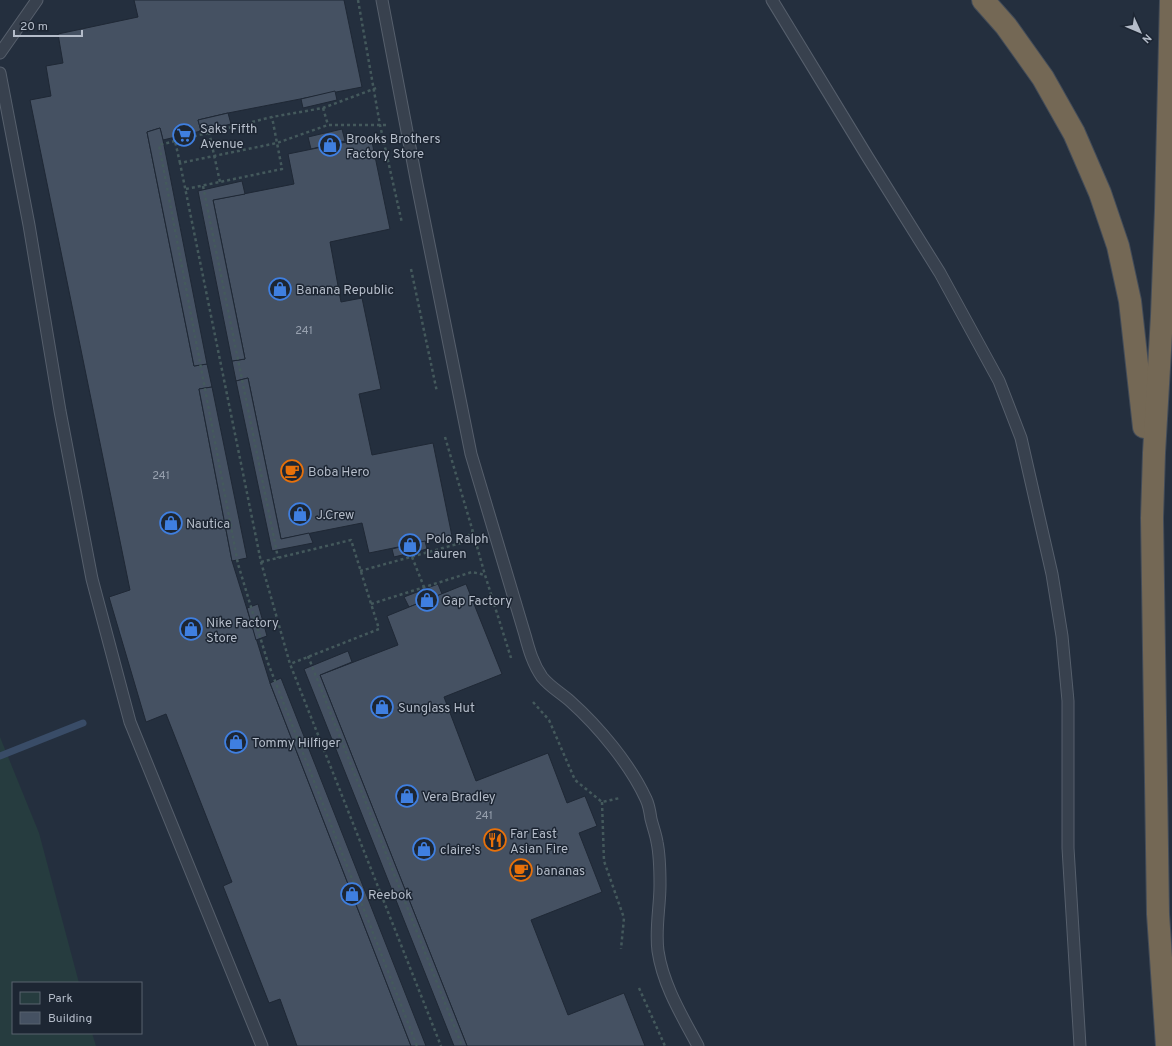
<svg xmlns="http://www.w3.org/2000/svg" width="1172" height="1046" font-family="Overpass,sans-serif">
  <rect width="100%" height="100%" fill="#242f3e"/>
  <polygon fill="#263c3f" points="0,737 39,833 79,983 13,983 13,1033 92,1033 96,1046 0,1046"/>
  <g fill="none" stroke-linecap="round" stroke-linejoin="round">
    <polyline stroke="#394c67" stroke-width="7" points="0,756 83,723"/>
  </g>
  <g fill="#455162" stroke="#1f2835">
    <polygon points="134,0 344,0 362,87 228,113 198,120 201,131 163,140 160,128 147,132 194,366 207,364 212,387 199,389 232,561 270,683 411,1046 297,1046 280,999 269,1003 223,886 232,882 166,714 146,722 109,597 130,590 30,100 51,96 46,66 63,63 58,34 138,17"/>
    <polygon points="335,91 337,100 303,108 301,99"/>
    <polygon points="228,113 231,124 201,131 198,120"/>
    <polygon points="160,128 163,140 207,364 194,366 147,132"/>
    <polygon points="342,129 345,141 311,149 308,137"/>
    <polygon points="371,137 390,229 330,242 341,302 362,298 381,389 359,394 372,455 433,443 452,536 369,553 362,523 281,539 248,378 236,381 232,361 245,359 213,200 294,184 288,154"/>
    <polygon points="242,181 245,194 213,200 245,359 232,361 198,191"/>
    <polygon points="248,378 281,539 309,533 313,543 272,551 236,381"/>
    <polygon points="212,387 247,558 232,561 199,389"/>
    <polygon points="425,541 427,549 394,557 392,549"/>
    <polygon points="438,584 442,594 409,607 404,597"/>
    <polygon points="466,584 502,674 444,697 476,781 548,753 567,803 585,796 597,826 579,833 602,892 531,920 568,1015 624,993 645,1046 467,1046 320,675 398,645 387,616"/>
    <polygon points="258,604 267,636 256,640 247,608"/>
    <polygon points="348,651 352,662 320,675 467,1046 454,1046 304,669"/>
    <polygon points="281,678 426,1046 411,1046 270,683"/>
  </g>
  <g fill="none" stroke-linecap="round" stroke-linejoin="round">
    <g stroke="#565f6c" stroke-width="13">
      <g id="lane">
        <path d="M382,0L417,184L471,454L525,635C529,650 533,664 542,677C550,687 561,693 570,701C598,726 630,764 646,799C649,805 650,812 651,819C653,827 656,835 657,842C660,856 660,871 660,885C660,907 655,929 658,951C663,985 682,1016 698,1046"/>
        <polyline points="772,0 867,156 940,273 999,381 1021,438 1052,574 1062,636 1068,701 1068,848 1080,1046"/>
        <polyline points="0,53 37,0"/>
        <polyline points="0,73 29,225 60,411 92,579 130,722 262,1046"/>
      </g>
    </g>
    <g stroke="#434c59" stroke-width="24">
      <g id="highway">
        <polyline points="983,0 1006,26 1043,78 1074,133 1100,193 1118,246 1130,301 1144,427"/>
        <polyline points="1167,1046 1158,914 1152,518 1154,453 1162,316 1166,210 1171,0"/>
      </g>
    </g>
    <g stroke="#44595c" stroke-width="2.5" stroke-dasharray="3 3" stroke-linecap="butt">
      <polyline points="358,0 380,125 402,223"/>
      <polyline points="323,108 328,125"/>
      <polyline points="386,125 328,125 277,143 180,163 261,562 290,664 441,1046"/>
      <polyline points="209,132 220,182"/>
      <polyline points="175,141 159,145 238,564 268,663 417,1046"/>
      <polyline points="180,163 175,141 272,117 323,108 379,87"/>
      <polyline points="203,186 278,558"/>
      <polyline points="186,189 282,169 272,117"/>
      <polyline points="411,269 437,392"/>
      <polyline points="445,437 473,532 485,575 511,658"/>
      <polyline points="412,557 424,587"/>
      <polyline points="261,562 351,540 379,629 290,664"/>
      <polyline points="360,571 461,543 473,531"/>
      <polyline points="371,604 472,572 485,575"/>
      <polyline points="308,656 462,1046"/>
      <polyline points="533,702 549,720 575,780 602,802 620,798"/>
      <polyline points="602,802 604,861 624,918 621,949"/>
      <polyline points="639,988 665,1046"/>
    </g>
    <use href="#lane" stroke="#38414e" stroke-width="11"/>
    <use href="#highway" stroke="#746855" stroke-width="22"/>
  </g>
  <defs>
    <g id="supermarket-ring" transform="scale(1.15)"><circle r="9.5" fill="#1d2633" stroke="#3f7fe0" stroke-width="1.5"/><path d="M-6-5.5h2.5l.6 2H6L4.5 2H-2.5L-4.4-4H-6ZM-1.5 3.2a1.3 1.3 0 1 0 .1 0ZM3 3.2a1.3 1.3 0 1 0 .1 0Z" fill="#3f7fe0"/></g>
    <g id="shop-ring" transform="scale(1.15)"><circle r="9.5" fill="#1d2633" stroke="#3f7fe0" stroke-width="1.5"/><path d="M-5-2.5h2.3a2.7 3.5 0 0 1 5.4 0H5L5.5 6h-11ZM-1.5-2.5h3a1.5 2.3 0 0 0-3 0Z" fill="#3f7fe0"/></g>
    <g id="cafe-ring" transform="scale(1.15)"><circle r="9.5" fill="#1d2633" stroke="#e8710a" stroke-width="1.5"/><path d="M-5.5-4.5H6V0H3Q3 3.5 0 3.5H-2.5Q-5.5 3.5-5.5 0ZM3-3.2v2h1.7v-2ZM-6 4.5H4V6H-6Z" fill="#e8710a"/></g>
    <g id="restaurant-ring" transform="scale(1.15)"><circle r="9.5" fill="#1d2633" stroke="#e8710a" stroke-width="1.5"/><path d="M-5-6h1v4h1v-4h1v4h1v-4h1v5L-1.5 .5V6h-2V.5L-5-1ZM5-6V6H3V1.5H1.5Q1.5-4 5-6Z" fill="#e8710a"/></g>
  </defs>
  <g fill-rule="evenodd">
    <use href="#supermarket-ring" x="184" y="135"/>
    <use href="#shop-ring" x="330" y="145"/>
    <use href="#shop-ring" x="280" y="289"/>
    <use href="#cafe-ring" x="292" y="471"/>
    <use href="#shop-ring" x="300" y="514"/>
    <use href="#shop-ring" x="171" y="523"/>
    <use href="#shop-ring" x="410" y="545"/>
    <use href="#shop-ring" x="427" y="600"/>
    <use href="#shop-ring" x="191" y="629"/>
    <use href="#shop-ring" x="382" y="707"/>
    <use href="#shop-ring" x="236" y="742"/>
    <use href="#shop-ring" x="407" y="796"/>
    <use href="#restaurant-ring" x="495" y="840"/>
    <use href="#shop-ring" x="424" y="849"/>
    <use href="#cafe-ring" x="521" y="870"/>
    <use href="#shop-ring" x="352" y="894"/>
  </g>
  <g text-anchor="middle" stroke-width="3" stroke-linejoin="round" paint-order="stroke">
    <g font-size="11" fill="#98a1af">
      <text x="304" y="334">241</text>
      <text x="161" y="479">241</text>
      <text x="484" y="819">241</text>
    </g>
    <g font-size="13" fill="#b4bcc9" stroke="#1d2633" text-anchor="start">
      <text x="200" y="133">Saks Fifth<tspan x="200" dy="15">Avenue</tspan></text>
      <text x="346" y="143">Brooks Brothers<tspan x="346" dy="15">Factory Store</tspan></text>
      <text x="296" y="294">Banana Republic</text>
      <text x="308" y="476">Boba Hero</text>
      <text x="316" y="519">J.Crew</text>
      <text x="186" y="528">Nautica</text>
      <text x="426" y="543">Polo Ralph<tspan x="426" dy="15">Lauren</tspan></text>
      <text x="442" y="605">Gap Factory</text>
      <text x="206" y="627">Nike Factory<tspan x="206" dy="15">Store</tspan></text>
      <text x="398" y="712">Sunglass Hut</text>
      <text x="252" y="747">Tommy Hilfiger</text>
      <text x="422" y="801">Vera Bradley</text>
      <text x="510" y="838">Far East<tspan x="510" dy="15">Asian Fire</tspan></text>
      <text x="440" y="854">claire's</text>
      <text x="536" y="875">bananas</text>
      <text x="368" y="899">Reebok</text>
    </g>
  </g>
  <rect x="12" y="982" width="130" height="52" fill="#1d2633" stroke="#59626f"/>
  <rect x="20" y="992" width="20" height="12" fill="#263c3f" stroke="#59626f"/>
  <text x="48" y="1002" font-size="12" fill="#b4bcc9">Park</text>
  <rect x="20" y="1012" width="20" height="12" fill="#455162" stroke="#59626f"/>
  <text x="48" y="1022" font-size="12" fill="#b4bcc9">Building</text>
  <g transform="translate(1140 32) rotate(134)" stroke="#1d2633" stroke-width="3" paint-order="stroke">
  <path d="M0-3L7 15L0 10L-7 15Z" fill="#b4bcc9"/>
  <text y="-6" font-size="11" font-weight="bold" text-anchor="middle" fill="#b4bcc9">N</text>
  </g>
  <path d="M14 30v6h68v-6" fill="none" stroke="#b4bcc9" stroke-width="2"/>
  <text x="20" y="30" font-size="12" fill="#b4bcc9" stroke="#1d2633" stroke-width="3" paint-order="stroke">20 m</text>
</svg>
